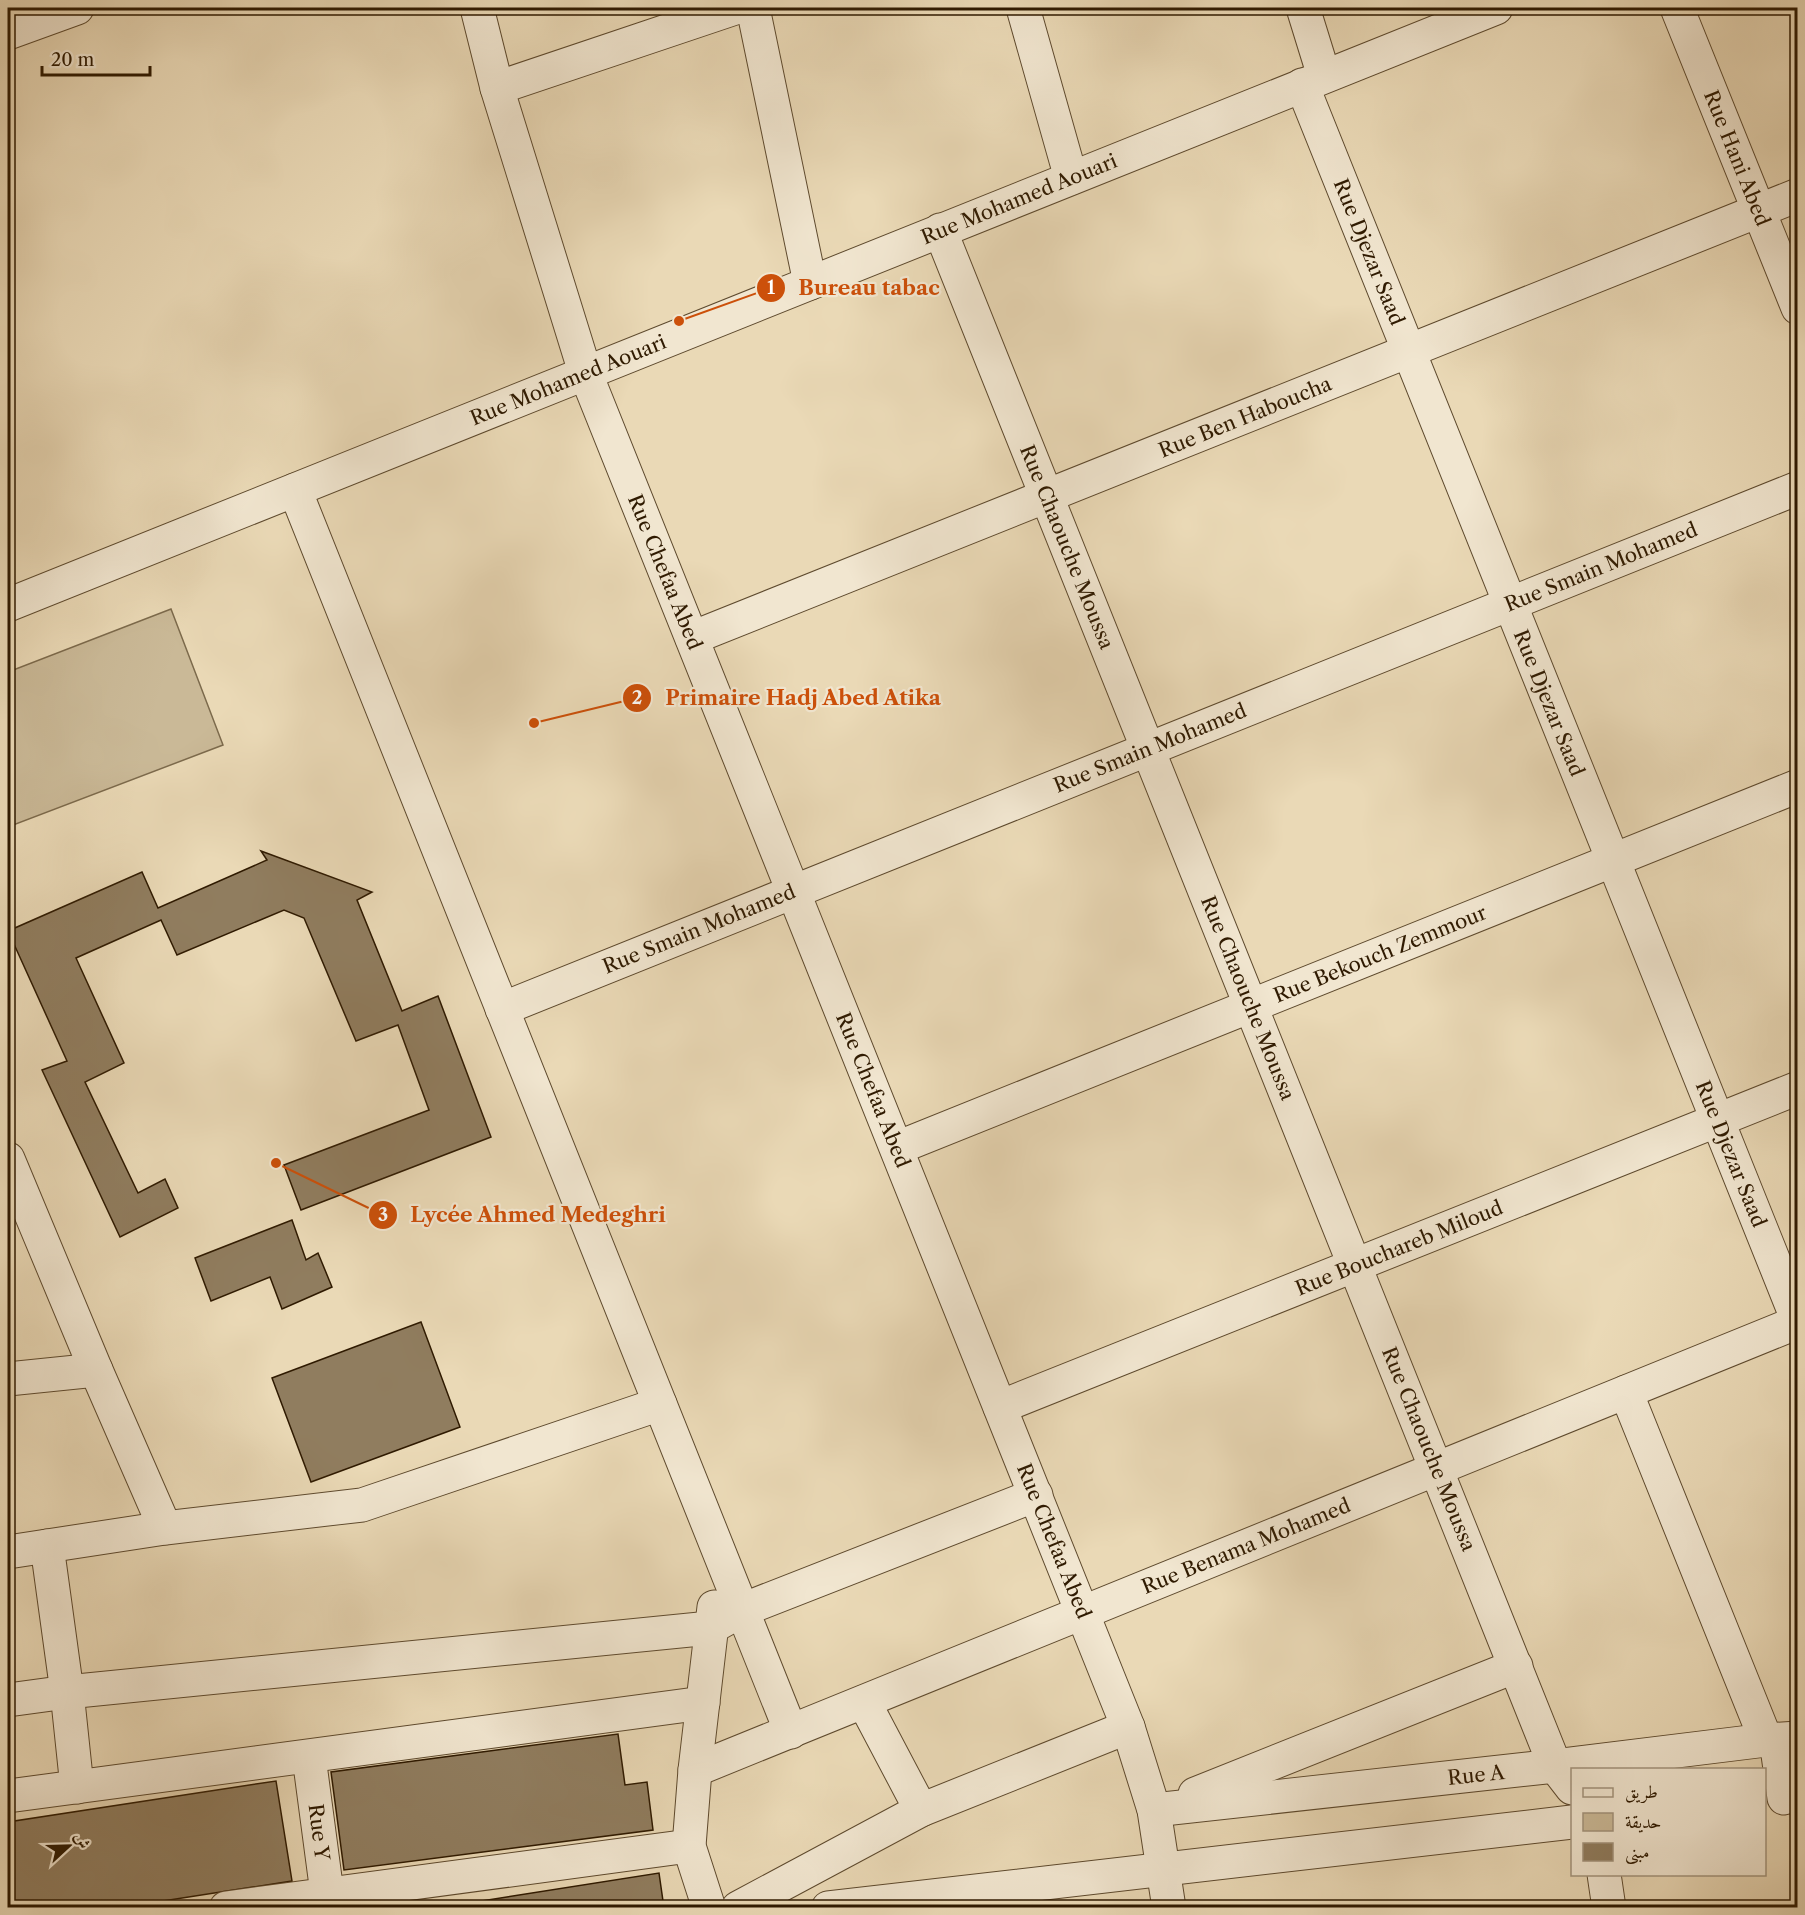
<svg xmlns="http://www.w3.org/2000/svg" width="1805" height="1915" font-family="'Libre Caslon Text',Amiri,serif">
  <rect width="100%" height="100%" fill="#ead9b6"/>
  <filter id="stains"><feTurbulence type="fractalNoise" baseFrequency=".00333" numOctaves="4"/><feColorMatrix values="0 0 0 0 .2 0 0 0 0 .09 0 0 0 0 .02 0 0 0 .5 -.17"/></filter>
  <radialGradient id="worn" r=".72"><stop offset=".6" stop-color="#630" stop-opacity="0"/><stop offset="1" stop-color="#630" stop-opacity=".3"/></radialGradient>
  <polygon fill="#cab997" stroke="#7c6a4c" stroke-width="1.5" points="171,609 223,745 8,827 8,672"/>
  <g fill="#907d5f" stroke="#2f1a01" stroke-width="1.5">
    <polygon points="261,851 372,892 357,900 402,1011 438,996 491,1137 301,1210 284,1165 429,1110 398,1025 356,1041 304,918 284,910 177,955 161,920 76,958 124,1063 85,1082 138,1193 165,1179 178,1208 120,1237 42,1070 67,1061 8,931 142,872 158,908 267,860"/>
    <polygon points="292,1220 306,1260 318,1253 332,1287 282,1309 270,1277 211,1301 195,1258"/>
    <polygon points="421,1322 460,1427 311,1482 272,1378"/>
    <polygon points="618,1734 625,1785 647,1782 653,1830 344,1870 331,1772"/>
    <polygon points="276,1781 292,1881 118,1908 8,1908 8,1822"/>
    <polygon points="659,1873 664,1908 437,1908"/>
  </g>
  <g fill="none" stroke-linecap="round" stroke-linejoin="round">
    <g stroke="#5e4a2e" stroke-width="35">
      <g id="minor">
        <polyline points="477,8 497,88 585,372 1128,1727 1154,1810 1169,1908"/>
        <polyline points="753,8 810,283"/>
        <polyline points="1023,8 1071,178"/>
        <polyline points="1303,8 1324,76"/>
        <polyline points="1677,8 1798,308"/>
        <polyline points="8,33 77,8"/>
        <polyline points="1302,85 1798,1321"/>
        <polyline points="497,88 735,8"/>
        <polyline points="940,230 1555,1766 1572,1788"/>
        <polyline points="295,490 791,1732"/>
        <polyline points="8,605 1496,8"/>
        <polyline points="692,638 1798,195"/>
        <polyline points="502,1009 1798,488"/>
        <polyline points="897,1148 1798,786"/>
        <polyline points="8,1159 96,1370 165,1528"/>
        <polyline points="8,1379 96,1370"/>
        <polyline points="1626,1392 1766,1740"/>
        <polyline points="1000,1407 1798,1088"/>
        <polyline points="47,1546 67,1692 77,1787"/>
        <polyline points="8,1552 165,1528 362,1505 660,1404"/>
        <polyline points="8,1700 67,1692 710,1628 742,1610 1036,1495"/>
        <polyline points="864,1702 921,1810"/>
        <polyline points="1776,1740 1784,1798"/>
        <polyline points="309,1757 329,1908"/>
        <polyline points="695,1770 1798,1322"/>
        <polyline points="1195,1794 1516,1666"/>
        <polyline points="8,1796 703,1703"/>
        <polyline points="1154,1810 1555,1766 1766,1740 1798,1738"/>
        <polyline points="1604,1874 1609,1908"/>
        <polyline points="226,1908 689,1846"/>
        <polyline points="709,1908 689,1846 695,1770 714,1607"/>
        <polyline points="738,1908 921,1810 1128,1727"/>
        <polyline points="828,1908 1572,1822"/>
      </g>
    </g>
    <use href="#minor" stroke="#f1e6d0" stroke-width="33"/>
  </g>
  <g text-anchor="middle" stroke-width="4.5" stroke-linejoin="round" paint-order="stroke">
    <g font-size="20" fill="#2f1a01" stroke="#f1e6d0">
      <text transform="translate(1737 158) rotate(68)" y="7">Rue Hani Abed</text>
      <text transform="translate(1019 199) rotate(-22)" y="7">Rue Mohamed Aouari</text>
      <text transform="translate(1369 252) rotate(68)" y="7">Rue Djezar Saad</text>
      <text transform="translate(568 380) rotate(-22)" y="7">Rue Mohamed Aouari</text>
      <text transform="translate(1245 417) rotate(-22)" y="7">Rue Ben Haboucha</text>
      <text transform="translate(1067 547) rotate(68)" y="7">Rue Chaouche Moussa</text>
      <text transform="translate(1601 567) rotate(-22)" y="7">Rue Smain Mohamed</text>
      <text transform="translate(665 572) rotate(68)" y="7">Rue Chefaa Abed</text>
      <text transform="translate(1549 703) rotate(68)" y="7">Rue Djezar Saad</text>
      <text transform="translate(1150 748) rotate(-22)" y="7">Rue Smain Mohamed</text>
      <text transform="translate(699 929) rotate(-22)" y="7">Rue Smain Mohamed</text>
      <text transform="translate(1380 954) rotate(-22)" y="7">Rue Bekouch Zemmour</text>
      <text transform="translate(1248 998) rotate(68)" y="7">Rue Chaouche Moussa</text>
      <text transform="translate(873 1090) rotate(68)" y="7">Rue Chefaa Abed</text>
      <text transform="translate(1731 1154) rotate(68)" y="7">Rue Djezar Saad</text>
      <text transform="translate(1399 1248) rotate(-22)" y="7">Rue Bouchareb Miloud</text>
      <text transform="translate(1429 1449) rotate(68)" y="7">Rue Chaouche Moussa</text>
      <text transform="translate(1054 1541) rotate(68)" y="7">Rue Chefaa Abed</text>
      <text transform="translate(1246 1546) rotate(-22)" y="7">Rue Benama Mohamed</text>
      <text transform="translate(1476 1775) rotate(-6)" y="7">Rue A</text>
      <text transform="translate(319 1832) rotate(83)" y="7">Rue Y</text>
    </g>
  </g>
  <path fill="none" stroke="#cc500a" stroke-width="2" d="M679 321L771 288M534 723L637 698M276 1163L383 1215"/>
  <g fill="#cc500a" stroke="#f1e6d0" stroke-width="2">
    <circle cx="679" cy="321" r="6"/>
    <circle cx="534" cy="723" r="6"/>
    <circle cx="276" cy="1163" r="6"/>
    <circle cx="771" cy="288" r="15"/>
    <circle cx="637" cy="698" r="15"/>
    <circle cx="383" cy="1215" r="15"/>
  </g>
  <g font-size="18" text-anchor="middle" font-weight="bold" fill="#fff">
    <text x="771" y="294">1</text>
    <text x="637" y="704">2</text>
    <text x="383" y="1221">3</text>
  </g>
  <g font-size="21" text-anchor="middle" font-weight="bold" fill="#cc500a" stroke="#f1e6d0" stroke-width="4.5" stroke-linejoin="round" paint-order="stroke">
    <text x="869" y="295">Bureau tabac</text>
    <text x="803" y="705">Primaire Hadj Abed Atika</text>
    <text x="538" y="1222">Lycée Ahmed Medeghri</text>
  </g>
  <rect width="1805" height="1915" fill="none" stroke="#ead9b6" stroke-width="30"/>
  <rect x="9" y="9" width="1787" height="1897" fill="none" stroke="#2f1a01" stroke-width="3"/>
  <rect x="15" y="15" width="1775" height="1885" fill="none" stroke="#2f1a01" stroke-width="1.5"/>
  <rect x="1571" y="1768" width="195" height="108" fill="#f1e6d0" stroke="#a3947d" stroke-width="1.5"/>
  <rect x="1583" y="1788" width="30" height="9" fill="#f1e6d0" stroke="#a3947d" stroke-width="1.5"/>
  <text x="1625" y="1798" font-size="18" fill="#2f1a01">طريق</text>
  <rect x="1583" y="1813" width="30" height="18" fill="#cab997" stroke="#a3947d" stroke-width="1.5"/>
  <text x="1625" y="1828" font-size="18" fill="#2f1a01">حديقة</text>
  <rect x="1583" y="1843" width="30" height="18" fill="#907d5f" stroke="#a3947d" stroke-width="1.5"/>
  <text x="1625" y="1858" font-size="18" fill="#2f1a01">مبنى</text>
  <g transform="translate(69 1846) rotate(68)" stroke="#f1e6d0" stroke-width="4.5" paint-order="stroke">
  <path d="M0-4.5L10 22L0 15L-10 22Z" fill="#2f1a01"/>
  <text y="-9" font-size="16" font-weight="bold" text-anchor="middle" fill="#2f1a01">ش</text>
  </g>
  <path d="M42 66v9h108v-9" fill="none" stroke="#2f1a01" stroke-width="3"/>
  <text x="51" y="66" font-size="18" fill="#2f1a01" stroke="#f1e6d0" stroke-width="4.5" paint-order="stroke">20 m</text>
  <rect width="100%" height="100%" filter="url(#stains)"/>
  <rect width="100%" height="100%" fill="url(#worn)"/>
</svg>
